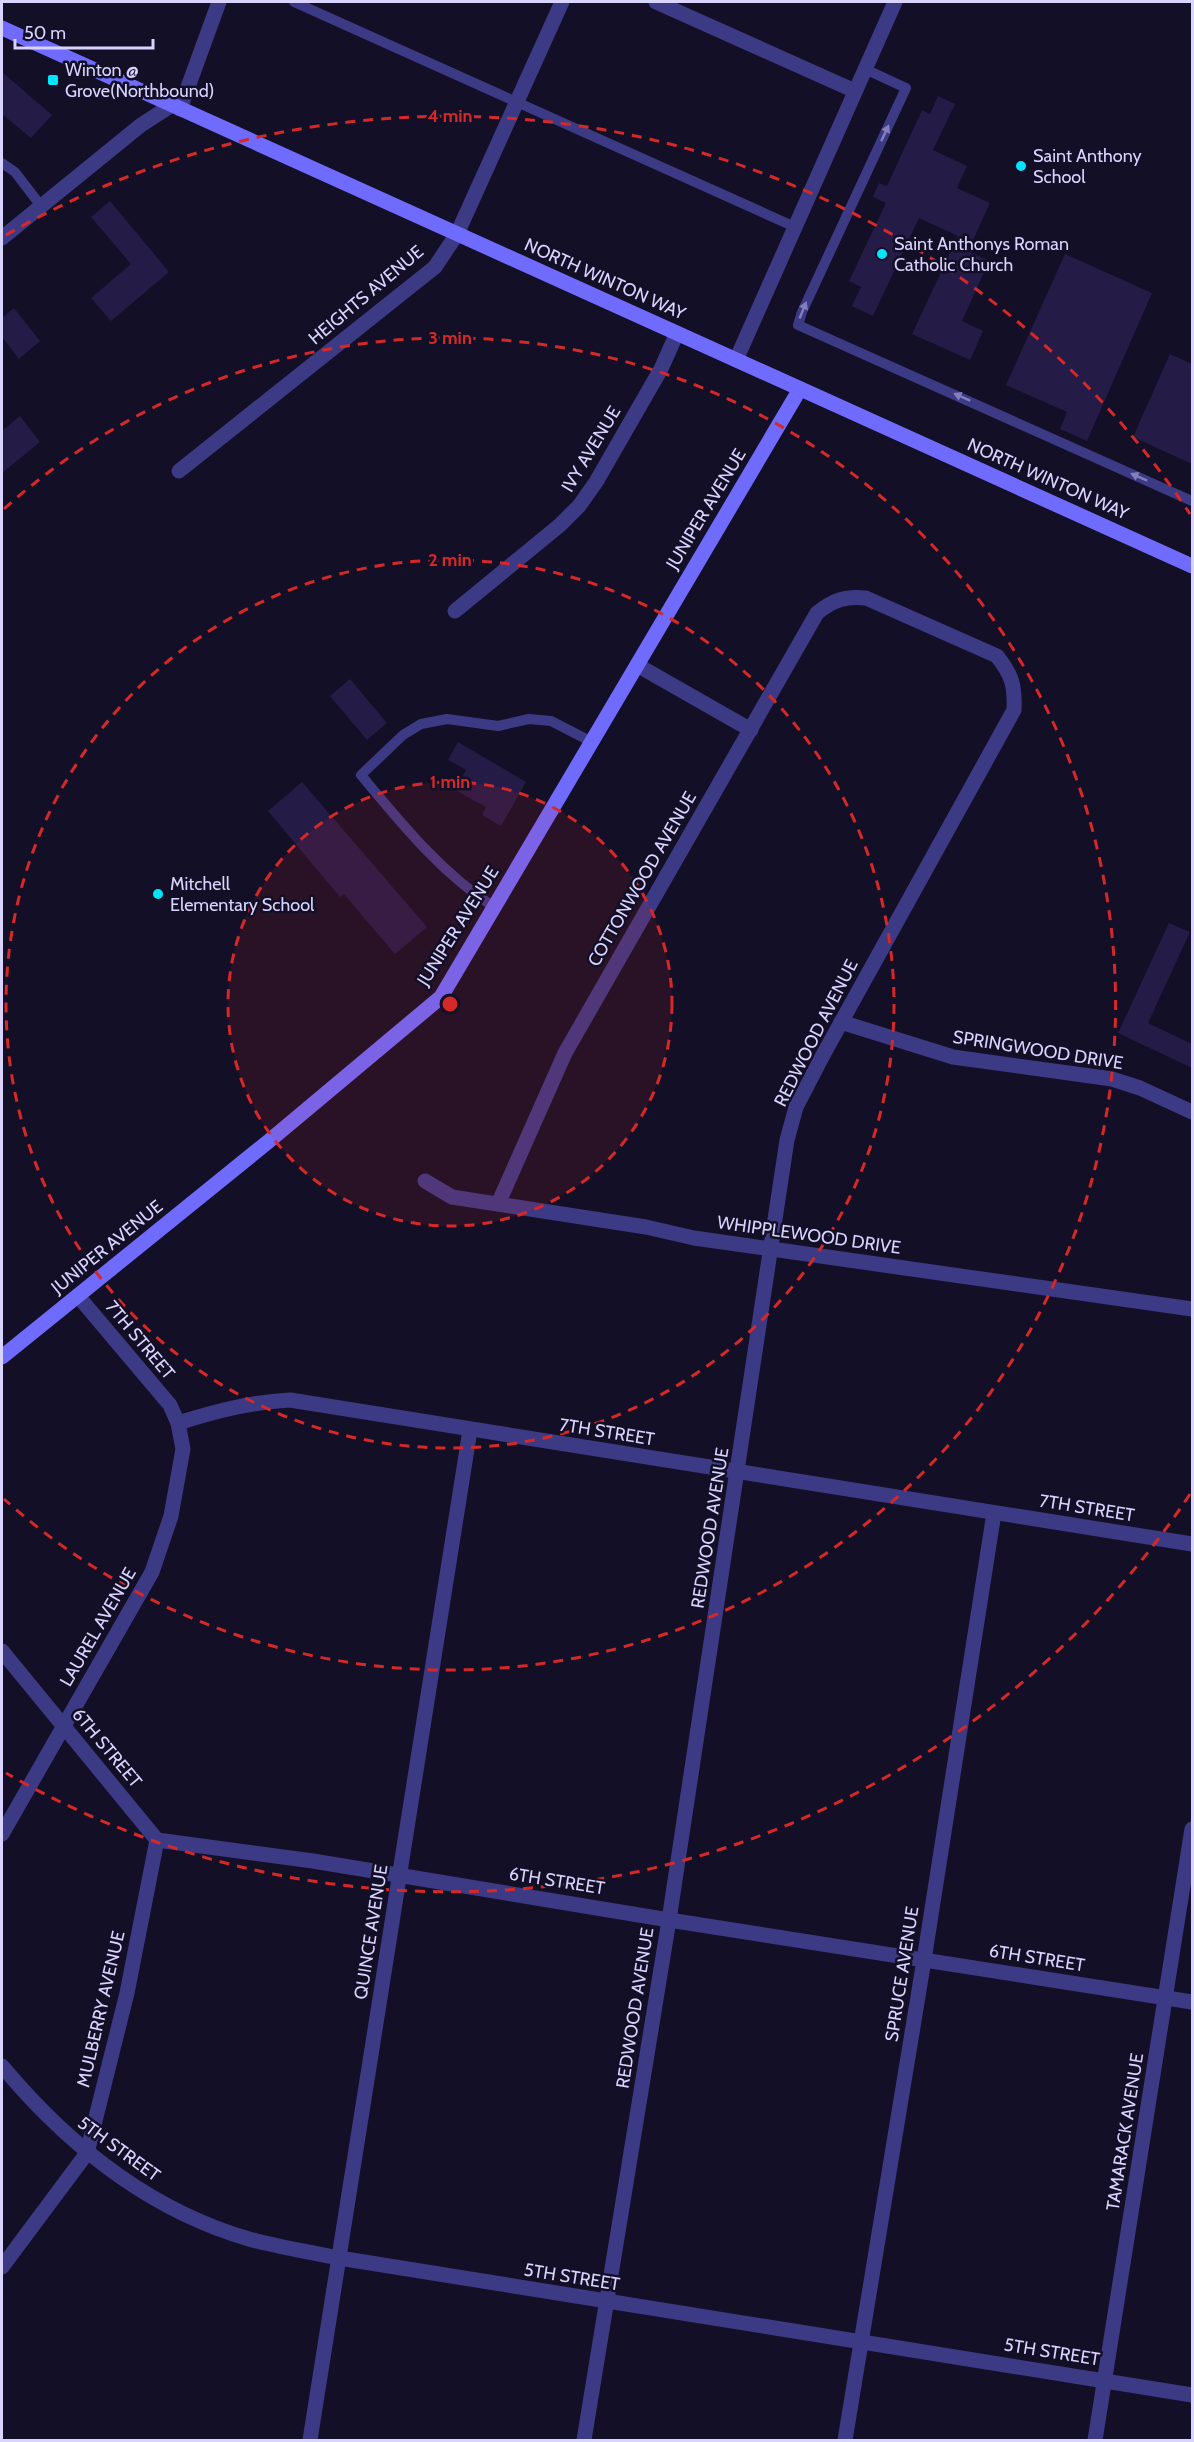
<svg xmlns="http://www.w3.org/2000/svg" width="1194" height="2442" font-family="Cabin,sans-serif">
  <rect width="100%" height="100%" fill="#130f26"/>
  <g fill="#241b47">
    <polygon points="2,72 52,115 31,138 2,114"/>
    <polygon points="938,96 955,104 933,150 967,166 957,188 990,203 968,251 989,261 962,321 983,331 970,360 912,334 958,236 919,218 873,316 852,306 861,287 849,281 886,203 873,197 879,183 887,186 922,110 930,114"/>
    <polygon points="110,201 169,272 111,321 91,298 131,264 91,217"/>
    <polygon points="1065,254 1152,293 1087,441 1060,429 1067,412 1006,385"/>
    <polygon points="14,308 40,341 19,359 2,337 2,318"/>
    <polygon points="1170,354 1192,364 1192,464 1133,437"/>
    <polygon points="20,416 40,442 2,473 2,431"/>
    <polygon points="350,679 387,723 367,740 330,696"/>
    <polygon points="458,742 526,782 501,826 482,815 486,807 455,790 466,770 448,760"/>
    <polygon points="302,782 427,927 395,954 344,894 340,897 268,811"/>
    <polygon points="1169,923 1190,932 1148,1023 1192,1044 1192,1068 1118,1033"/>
  </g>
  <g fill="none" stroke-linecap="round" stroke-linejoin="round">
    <g stroke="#3d3a85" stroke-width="10">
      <polyline points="294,2 795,227"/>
      <polyline points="865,69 906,88 802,312 798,325 1192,501"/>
      <polyline points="2,163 15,172 41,206"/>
      <path d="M494,907C441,873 401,823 361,775L403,735L421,724L447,719L498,726L529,719L551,721L592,742"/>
    </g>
    <g stroke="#3d3a85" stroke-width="15">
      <polyline points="656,2 855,91"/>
      <polyline points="180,109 219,2"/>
      <polyline points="2,238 141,125 172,105"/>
      <polyline points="736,360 895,2"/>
      <polyline points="179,471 435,267 457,234 562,2"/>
      <polyline points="455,611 560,525 579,506 596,482 661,369 677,333"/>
      <polyline points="637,665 751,730"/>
      <polyline points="841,1022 953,1057 1112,1079 1140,1088 1192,1112"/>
      <polyline points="425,1181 452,1197 646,1227 694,1238 1192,1309"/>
      <path d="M498,1204L565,1053L817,613C833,600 845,596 866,598L997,656C1012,675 1015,685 1014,710L823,1055L796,1107L787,1140L669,1920L584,2440"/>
      <path d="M178,1423C216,1411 251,1402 290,1400L1192,1544"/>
      <polyline points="2,1651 157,1840 313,1861 669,1920 1192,2002"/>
      <polyline points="2,1834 152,1572 171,1516 183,1449 178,1423 170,1405 78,1296"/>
      <path d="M2,2066C68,2145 149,2210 249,2239C278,2247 309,2252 339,2258L1192,2395"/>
      <polyline points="2,2267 87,2153 127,1993 157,1840"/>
      <polyline points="310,2440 470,1430"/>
      <polyline points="845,2440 924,1960 994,1513"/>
      <polyline points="1095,2440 1192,1829"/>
    </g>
    <g stroke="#6f6bff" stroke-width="15">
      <polyline points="2,28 1192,566"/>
      <polyline points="2,1357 269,1141 441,997 800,389"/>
    </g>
  </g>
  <defs><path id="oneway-solid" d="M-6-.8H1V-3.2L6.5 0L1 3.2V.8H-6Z" transform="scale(1.5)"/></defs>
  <g fill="#837fbc">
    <use href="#oneway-solid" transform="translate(885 133) rotate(-65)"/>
    <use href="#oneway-solid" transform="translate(803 310) rotate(-68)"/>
    <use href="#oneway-solid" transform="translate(962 397) rotate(-156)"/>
    <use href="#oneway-solid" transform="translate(1139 477) rotate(-156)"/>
  </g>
  <circle cx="450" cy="1004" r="222" fill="#d62828" fill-opacity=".12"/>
  <g fill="none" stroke="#d62828" stroke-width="3" stroke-dasharray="10 8">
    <circle cx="450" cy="1004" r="222"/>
    <circle cx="450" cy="1004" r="444"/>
    <path d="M4 509A666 666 0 1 1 4 1499"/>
    <path d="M1190 1494A888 888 0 0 1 6 1773M6 235A888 888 0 0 1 1190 514"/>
  </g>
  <g fill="#00e5ff" stroke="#130f26" stroke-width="2">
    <rect x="47" y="74" width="12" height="12" rx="3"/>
    <circle cx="1021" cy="166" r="6"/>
    <circle cx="882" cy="254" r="6"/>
    <circle cx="158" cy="894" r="6"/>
  </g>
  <g text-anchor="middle" stroke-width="5" stroke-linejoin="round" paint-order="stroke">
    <g font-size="18" fill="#d9d4ff" stroke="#130f26" text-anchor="start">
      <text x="65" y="76">Winton @<tspan x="65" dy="21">Grove(Northbound)</tspan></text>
      <text x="1033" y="162">Saint Anthony<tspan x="1033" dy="21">School</tspan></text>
      <text x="894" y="250">Saint Anthonys Roman<tspan x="894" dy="21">Catholic Church</tspan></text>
      <text x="170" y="890">Mitchell<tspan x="170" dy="21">Elementary School</tspan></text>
    </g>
    <g font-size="18" fill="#d9d4ff" stroke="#130f26">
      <text transform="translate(605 279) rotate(24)" y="6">NORTH WINTON WAY</text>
      <text transform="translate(366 295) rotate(-40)" y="6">HEIGHTS AVENUE</text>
      <text transform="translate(591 449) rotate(-59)" y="6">IVY AVENUE</text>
      <text transform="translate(1048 479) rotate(24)" y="6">NORTH WINTON WAY</text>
      <text transform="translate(706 509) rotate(-59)" y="6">JUNIPER AVENUE</text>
      <text transform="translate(642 879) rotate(-60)" y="6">COTTONWOOD AVENUE</text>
      <text transform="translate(458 926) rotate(-58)" y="6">JUNIPER AVENUE</text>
      <text transform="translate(816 1033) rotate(-63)" y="6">REDWOOD AVENUE</text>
      <text transform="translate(1038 1050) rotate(9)" y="6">SPRINGWOOD DRIVE</text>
      <text transform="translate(809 1235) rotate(8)" y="6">WHIPPLEWOOD DRIVE</text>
      <text transform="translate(107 1247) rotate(-39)" y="6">JUNIPER AVENUE</text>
      <text transform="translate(140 1340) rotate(50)" y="6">7TH STREET</text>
      <text transform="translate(607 1432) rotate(9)" y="6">7TH STREET</text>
      <text transform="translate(1087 1508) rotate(9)" y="6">7TH STREET</text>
      <text transform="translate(710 1528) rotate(-81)" y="6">REDWOOD AVENUE</text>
      <text transform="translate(98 1627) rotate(-60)" y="6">LAUREL AVENUE</text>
      <text transform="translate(107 1748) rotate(50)" y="6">6TH STREET</text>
      <text transform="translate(557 1881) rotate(9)" y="6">6TH STREET</text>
      <text transform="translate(371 1932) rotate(-81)" y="6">QUINCE AVENUE</text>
      <text transform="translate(1037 1958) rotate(9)" y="6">6TH STREET</text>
      <text transform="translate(902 1974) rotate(-81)" y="6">SPRUCE AVENUE</text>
      <text transform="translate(635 2008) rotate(-81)" y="6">REDWOOD AVENUE</text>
      <text transform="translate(101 2009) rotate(-77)" y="6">MULBERRY AVENUE</text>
      <text transform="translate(1125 2132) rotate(-81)" y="6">TAMARACK AVENUE</text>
      <text transform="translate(119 2149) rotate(36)" y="6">5TH STREET</text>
      <text transform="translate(572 2277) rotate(9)" y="6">5TH STREET</text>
      <text transform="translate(1052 2352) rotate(9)" y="6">5TH STREET</text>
    </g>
  </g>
  <circle cx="450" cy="1004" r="9" fill="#d62828" stroke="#130f26" stroke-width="3"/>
  <g font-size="18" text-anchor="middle" font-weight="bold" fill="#d62828" stroke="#130f26" stroke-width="5" stroke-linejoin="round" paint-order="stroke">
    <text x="450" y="122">4 min</text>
    <text x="450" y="344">3 min</text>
    <text x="450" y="566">2 min</text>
    <text x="450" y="788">1 min</text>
  </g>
  <rect width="1194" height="2442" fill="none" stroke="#d9d4ff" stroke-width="6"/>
  <path d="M15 39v9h138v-9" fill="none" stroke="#d9d4ff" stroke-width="3"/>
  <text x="24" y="39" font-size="18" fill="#d9d4ff" stroke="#130f26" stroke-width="4.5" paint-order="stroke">50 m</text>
</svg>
